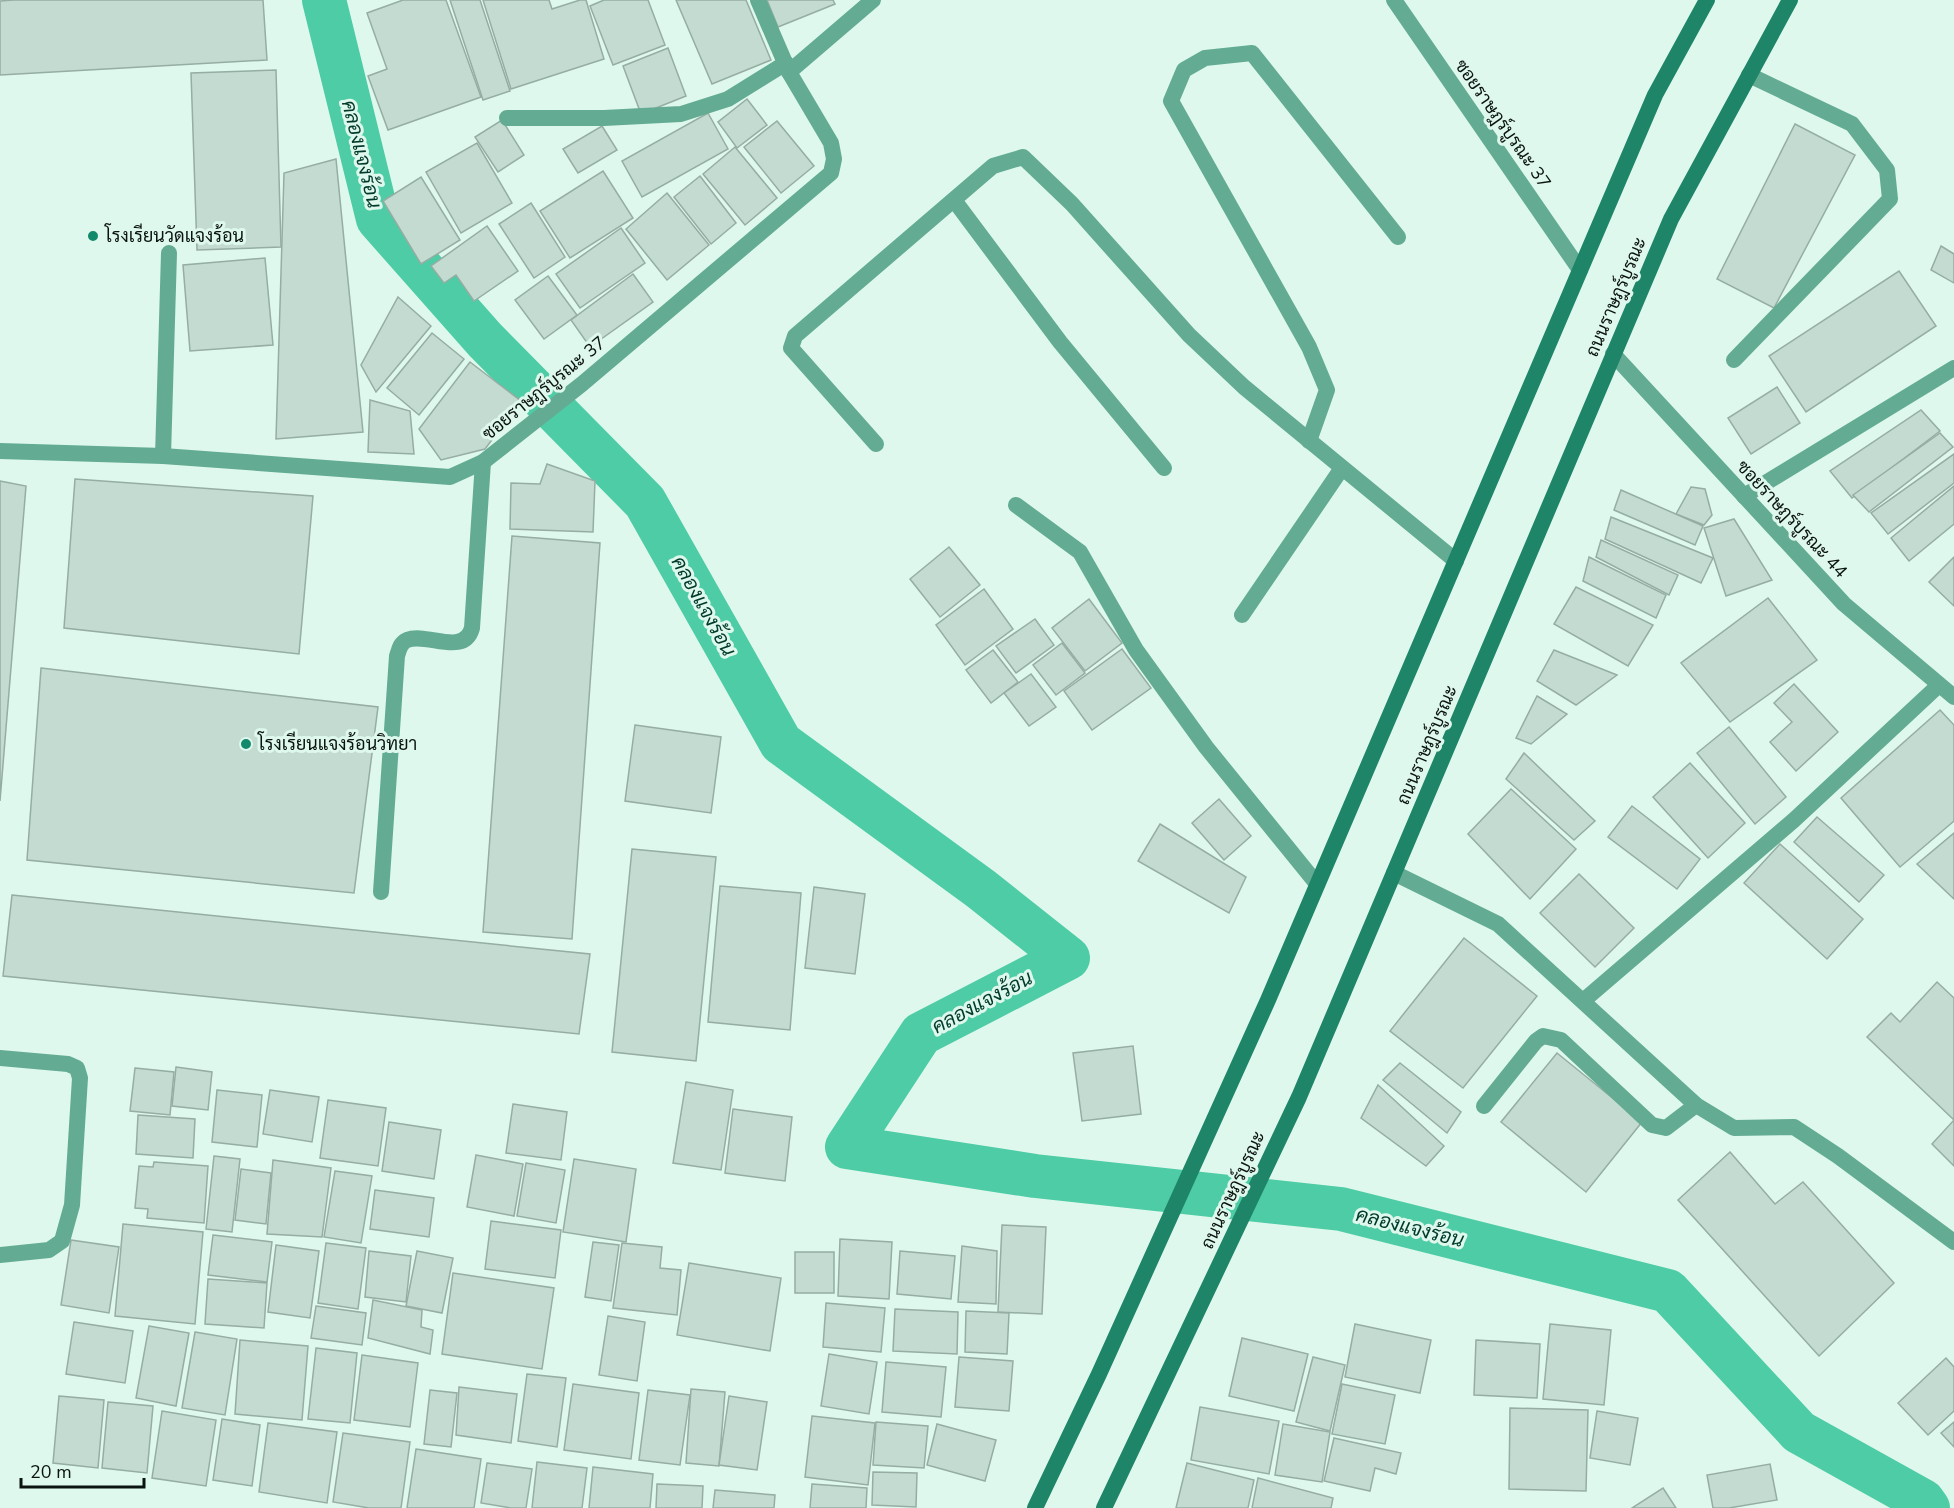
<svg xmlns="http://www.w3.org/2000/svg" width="1954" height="1508" font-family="'Nunito Sans',Sarabun,sans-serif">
  <rect width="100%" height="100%" fill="#dff8ed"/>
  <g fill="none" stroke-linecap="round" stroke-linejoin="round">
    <polyline stroke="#4dcca5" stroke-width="44" points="324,0 378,219 485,340 645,502 781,743 981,889 1068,958 921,1034 847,1147 1035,1176 1341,1209 1668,1291 1799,1432 1923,1501 1928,1508"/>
  </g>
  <g fill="#c3dbd1" stroke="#95ada3" stroke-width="1.5">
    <polygon points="14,0 263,0 267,60 0,75 0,1"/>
    <polygon points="403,0 446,0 481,97 388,130 368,76 387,69 367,13"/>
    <polygon points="450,0 480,0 510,91 483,100"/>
    <polygon points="483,0 549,0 552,9 580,0 586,0 604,59 511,89"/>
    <polygon points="604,0 648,0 665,45 613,65 590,6"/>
    <polygon points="676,0 746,0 771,60 712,84"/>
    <polygon points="767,0 833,0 835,4 778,27"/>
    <polygon points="668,48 686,96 641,114 623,66"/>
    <polygon points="276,70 281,247 197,250 191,73"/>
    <polygon points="747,99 767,125 737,148 718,122"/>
    <polygon points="708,113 728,149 642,197 622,161"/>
    <polygon points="502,120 524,155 498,172 475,137"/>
    <polygon points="777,121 814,166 781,193 744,147"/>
    <polygon points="1795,124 1855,155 1774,308 1717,279"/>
    <polygon points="602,126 617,150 578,173 563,149"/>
    <polygon points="477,143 512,203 461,233 426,172"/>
    <polygon points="735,147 777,198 745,225 703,174"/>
    <polygon points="336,159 363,432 276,439 284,173"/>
    <polygon points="603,171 633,218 570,258 540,211"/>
    <polygon points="700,176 736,223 711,244 674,197"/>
    <polygon points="421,177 460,240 421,264 383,201"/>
    <polygon points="667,193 709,245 667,280 626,229"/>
    <polygon points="531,203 565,257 534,278 499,224"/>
    <polygon points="487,226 518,271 474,301 456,275 444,283 431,266"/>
    <polygon points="621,228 645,263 580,308 556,274"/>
    <polygon points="1941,246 1954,254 1954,283 1931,270"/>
    <polygon points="265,258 273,345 190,351 183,265"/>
    <polygon points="1899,271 1936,326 1806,412 1769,356"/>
    <polygon points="633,274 653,302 590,347 571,320"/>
    <polygon points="548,276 577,315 544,339 515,300"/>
    <polygon points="398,297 431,326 376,392 361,365"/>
    <polygon points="432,333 464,359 419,415 387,388"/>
    <polygon points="470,362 521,401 485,449 441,460 419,429"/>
    <polygon points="1777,387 1800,423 1751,454 1728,418"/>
    <polygon points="370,400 410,411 414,454 368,452"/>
    <polygon points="1921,410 1940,431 1852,498 1830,471"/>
    <polygon points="1940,433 1953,447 1869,512 1853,495"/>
    <polygon points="1954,454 1954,483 1888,534 1871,513"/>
    <polygon points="547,464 595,481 593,532 510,529 511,483 540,484"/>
    <polygon points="75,479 313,496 299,654 64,628"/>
    <polygon points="0,481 26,486 0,801"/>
    <polygon points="1954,486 1954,524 1909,561 1891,538"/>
    <polygon points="1691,487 1705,489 1712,515 1704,525 1676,514"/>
    <polygon points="1621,490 1703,526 1695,545 1614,510"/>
    <polygon points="1611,517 1713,558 1701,583 1605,539"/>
    <polygon points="1734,519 1772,580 1726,596 1704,528"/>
    <polygon points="512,536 600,543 572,939 483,932"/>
    <polygon points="1601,540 1678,575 1669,595 1596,557"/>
    <polygon points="949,547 980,585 940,617 910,579"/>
    <polygon points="1589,557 1666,595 1656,618 1583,581"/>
    <polygon points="1954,557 1954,606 1929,582"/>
    <polygon points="1576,587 1653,625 1628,666 1554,624"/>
    <polygon points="984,589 1013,629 965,665 936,625"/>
    <polygon points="1768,598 1817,660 1730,722 1681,663"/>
    <polygon points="1089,599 1122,643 1085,671 1052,628"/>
    <polygon points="1035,619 1054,645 1016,673 996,646"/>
    <polygon points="1062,643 1085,673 1056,695 1033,665"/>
    <polygon points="1122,649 1151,688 1092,730 1064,691"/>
    <polygon points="993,650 1018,682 991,703 966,670"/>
    <polygon points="1554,650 1617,675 1576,705 1537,681"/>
    <polygon points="41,668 378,707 354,893 27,860"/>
    <polygon points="1031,674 1056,707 1029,726 1004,693"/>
    <polygon points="1794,684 1838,732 1796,771 1770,742 1792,722 1774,703"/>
    <polygon points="1537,696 1567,714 1531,744 1516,738"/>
    <polygon points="1940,710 1954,725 1954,821 1900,867 1841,798"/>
    <polygon points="635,725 721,737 711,813 625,801"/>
    <polygon points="1729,727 1786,797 1755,824 1697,753"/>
    <polygon points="1524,753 1595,821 1574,840 1506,779"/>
    <polygon points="1690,763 1745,823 1708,858 1653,797"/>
    <polygon points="1511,789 1576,849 1530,899 1468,834"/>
    <polygon points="1219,799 1251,836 1224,860 1192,823"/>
    <polygon points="1632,806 1700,859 1677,889 1608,837"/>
    <polygon points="1817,817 1884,875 1859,902 1794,842"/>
    <polygon points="1160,824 1246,877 1229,913 1138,861"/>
    <polygon points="1954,833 1954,899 1917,864"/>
    <polygon points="1780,844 1863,919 1827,959 1744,883"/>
    <polygon points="632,849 716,857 696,1061 612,1052"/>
    <polygon points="1579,874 1634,928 1595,967 1540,913"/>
    <polygon points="720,886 801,893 790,1030 708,1022"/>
    <polygon points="814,887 865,894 855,974 805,968"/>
    <polygon points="12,895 590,954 579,1034 3,976"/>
    <polygon points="1464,938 1537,996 1463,1088 1390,1031"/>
    <polygon points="1937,982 1954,998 1954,1120 1867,1037 1891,1013 1900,1022"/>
    <polygon points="1133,1046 1141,1114 1082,1121 1073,1053"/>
    <polygon points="1557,1053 1642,1122 1586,1192 1501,1122"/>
    <polygon points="1400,1063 1461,1112 1447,1133 1383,1080"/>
    <polygon points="176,1067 212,1072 208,1110 172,1106"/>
    <polygon points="135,1068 174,1072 170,1115 130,1111"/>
    <polygon points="686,1082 733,1090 721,1170 673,1163"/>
    <polygon points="1378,1085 1444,1146 1426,1166 1361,1118"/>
    <polygon points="217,1090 262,1095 257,1147 212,1142"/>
    <polygon points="270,1090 319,1097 312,1142 263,1134"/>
    <polygon points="328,1100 386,1108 378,1166 320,1158"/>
    <polygon points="513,1104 567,1112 561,1160 506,1153"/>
    <polygon points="733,1109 792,1117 785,1181 725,1173"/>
    <polygon points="138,1115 195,1119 193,1158 136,1154"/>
    <polygon points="1954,1120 1954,1166 1932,1144"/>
    <polygon points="389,1122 441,1130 434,1179 382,1171"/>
    <polygon points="1730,1152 1775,1204 1803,1182 1894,1283 1819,1356 1678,1200"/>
    <polygon points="476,1155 523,1164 514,1216 467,1207"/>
    <polygon points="214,1156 240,1159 232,1232 206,1229"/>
    <polygon points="574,1159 636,1169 626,1242 563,1232"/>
    <polygon points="273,1160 331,1168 322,1237 267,1234"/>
    <polygon points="154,1162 208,1166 204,1223 147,1218 148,1209 135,1208 139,1166 153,1167"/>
    <polygon points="526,1163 565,1170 556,1223 517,1216"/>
    <polygon points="241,1169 271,1173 266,1224 235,1220"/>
    <polygon points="335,1171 372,1176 361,1243 324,1237"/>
    <polygon points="375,1190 434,1198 429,1237 370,1229"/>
    <polygon points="491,1221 561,1230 555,1278 485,1269"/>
    <polygon points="123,1224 203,1232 195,1324 115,1316"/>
    <polygon points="1002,1225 1046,1227 1042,1314 998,1312"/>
    <polygon points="213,1235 272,1242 267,1282 208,1275"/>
    <polygon points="840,1239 892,1242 889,1299 838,1296"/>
    <polygon points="71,1240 119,1247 109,1313 61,1305"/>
    <polygon points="593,1242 619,1245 611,1301 585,1297"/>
    <polygon points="326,1243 366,1248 358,1309 318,1303"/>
    <polygon points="622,1243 662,1247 660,1268 681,1270 677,1315 613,1308"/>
    <polygon points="276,1245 319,1251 310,1318 268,1312"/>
    <polygon points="962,1246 997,1251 996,1304 958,1302"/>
    <polygon points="369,1251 411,1256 406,1302 365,1297"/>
    <polygon points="417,1251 453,1258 442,1313 406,1306"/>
    <polygon points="900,1251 955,1256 951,1299 897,1294"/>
    <rect x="795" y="1252" width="39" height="41"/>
    <polygon points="689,1263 781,1278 770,1351 677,1335"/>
    <polygon points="453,1273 554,1288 542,1369 442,1354"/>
    <polygon points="208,1279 267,1283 264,1328 205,1324"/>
    <polygon points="373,1300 422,1310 421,1327 433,1330 430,1354 368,1338"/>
    <polygon points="826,1303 885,1308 881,1352 823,1347"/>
    <polygon points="316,1306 366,1313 362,1345 311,1338"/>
    <polygon points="895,1309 958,1312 957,1354 893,1351"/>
    <polygon points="966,1311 1009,1313 1007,1354 965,1352"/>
    <polygon points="608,1316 645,1322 637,1381 599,1375"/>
    <polygon points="74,1322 133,1331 125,1383 66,1374"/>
    <polygon points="1355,1324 1431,1340 1420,1393 1345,1377"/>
    <polygon points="1550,1324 1611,1330 1604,1405 1543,1399"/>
    <polygon points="149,1326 189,1333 176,1406 136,1398"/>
    <polygon points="195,1332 237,1339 225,1415 182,1408"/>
    <polygon points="1242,1338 1308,1354 1294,1411 1229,1396"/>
    <polygon points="240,1340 308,1346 302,1420 235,1414"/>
    <polygon points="1476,1340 1540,1344 1537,1398 1474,1395"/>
    <polygon points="316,1348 357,1353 350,1423 308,1419"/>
    <polygon points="829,1354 877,1362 869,1414 821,1406"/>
    <polygon points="362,1355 418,1363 410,1427 354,1420"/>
    <polygon points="959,1357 1013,1361 1009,1411 955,1407"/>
    <polygon points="1313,1357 1345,1365 1330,1431 1296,1422"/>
    <polygon points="1946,1358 1954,1367 1954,1411 1928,1435 1898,1403"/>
    <polygon points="886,1362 946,1367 941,1417 882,1412"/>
    <polygon points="527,1374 566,1378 557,1447 518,1441"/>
    <polygon points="573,1384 639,1393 631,1459 564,1450"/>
    <polygon points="1342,1384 1395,1395 1385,1444 1332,1434"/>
    <polygon points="459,1387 517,1394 511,1443 456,1435"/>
    <polygon points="691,1389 725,1392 719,1466 686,1463"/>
    <polygon points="430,1390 457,1393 451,1447 424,1444"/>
    <polygon points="648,1390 690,1395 680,1465 639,1460"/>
    <polygon points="59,1396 104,1400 98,1468 53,1463"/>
    <polygon points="729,1396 767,1402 757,1470 719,1465"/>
    <polygon points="108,1402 153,1406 147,1473 102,1468"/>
    <polygon points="1200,1407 1279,1421 1269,1474 1191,1460"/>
    <polygon points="1510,1408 1588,1410 1586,1491 1509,1489"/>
    <polygon points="162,1411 216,1420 206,1486 152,1478"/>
    <polygon points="1597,1411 1638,1418 1630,1465 1590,1458"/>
    <polygon points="812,1416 875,1423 868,1485 805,1477"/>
    <polygon points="222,1419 260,1425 252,1486 213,1480"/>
    <polygon points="876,1422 928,1426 924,1468 873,1465"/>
    <polygon points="1954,1422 1954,1447 1941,1433"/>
    <polygon points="268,1423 337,1432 327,1503 259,1492"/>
    <polygon points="937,1424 996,1440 985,1481 927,1465"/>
    <polygon points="1283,1424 1330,1432 1322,1482 1275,1475"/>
    <polygon points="343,1433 410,1442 401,1508 369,1508 333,1502"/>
    <polygon points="1334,1438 1401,1453 1396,1474 1375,1468 1370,1491 1324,1481"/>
    <polygon points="416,1449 481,1459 474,1508 407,1508"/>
    <polygon points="537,1462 587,1468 582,1508 532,1508"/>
    <polygon points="487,1463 532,1469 526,1508 511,1508 481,1503"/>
    <polygon points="1187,1463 1254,1480 1248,1508 1176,1508"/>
    <polygon points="1770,1464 1777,1500 1729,1508 1713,1508 1707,1475"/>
    <polygon points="593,1467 653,1474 650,1508 589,1508"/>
    <polygon points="873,1472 917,1473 916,1507 872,1505"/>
    <polygon points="1258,1478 1333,1498 1331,1508 1252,1508"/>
    <polygon points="657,1484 703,1486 702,1508 656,1508"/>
    <polygon points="812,1484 867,1488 866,1508 810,1508"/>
    <polygon points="1663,1488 1676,1508 1632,1508"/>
    <polygon points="715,1490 775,1495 774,1508 713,1508"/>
  </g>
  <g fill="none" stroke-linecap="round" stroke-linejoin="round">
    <g stroke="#63ac93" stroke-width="16">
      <polyline points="507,118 604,118 681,114 728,99 786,63"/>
      <polyline points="954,200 1060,342 1164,468"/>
      <polyline points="1734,360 1890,199 1887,170 1852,124 1749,75"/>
      <polyline points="1309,441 1327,390 1309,347 1171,101 1184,70 1205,58 1252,53 1398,237"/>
      <polyline points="876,444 791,348 795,336 993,166 1023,157 1072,204 1189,335 1244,387 1456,561"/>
      <polyline points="163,456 169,253"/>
      <polyline points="1242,615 1342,468"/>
      <path d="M381,892L397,656C399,650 400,643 407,640C427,632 464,657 472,628L483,462"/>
      <polyline points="0,1058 68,1064 77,1068 80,1078 72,1205 62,1241 49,1250 0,1255"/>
    </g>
    <g stroke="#63ac93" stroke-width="16">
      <polyline points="758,0 789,72"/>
      <polyline points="1394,0 1580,270"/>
      <polyline points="1613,354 1844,604 1954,697"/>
      <polyline points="0,451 163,456 450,477 483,462 582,384 831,173 834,159 831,143 789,72 873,0"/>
      <polyline points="1744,496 1954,368"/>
      <polyline points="1016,505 1080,552 1136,650 1206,747 1317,884"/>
      <polyline points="1394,873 1498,924 1696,1105 1734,1128 1794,1127 1838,1156 1954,1242"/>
      <polyline points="1583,1001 1794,820 1939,685"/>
      <polyline points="1484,1106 1536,1041 1543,1036 1561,1040 1652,1125 1666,1128 1696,1105"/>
    </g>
    <g stroke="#1f8568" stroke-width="16">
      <polyline points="1035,1508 1099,1374 1268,1000 1655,95 1707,0"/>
      <polyline points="1104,1508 1299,1097 1671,219 1790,0"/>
    </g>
  </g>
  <g fill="#12896a" stroke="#dff8ed" stroke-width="2">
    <circle cx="93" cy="236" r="6"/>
    <circle cx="246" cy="744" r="6"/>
  </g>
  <g text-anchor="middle" stroke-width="6" stroke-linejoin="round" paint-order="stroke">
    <g font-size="18" fill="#0a1310" stroke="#dff8ed">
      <text transform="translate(1503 124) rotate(55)" y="6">ซอยราษฎร์บูรณะ 37</text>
      <text transform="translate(1616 297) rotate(-67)" y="6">ถนนราษฎร์บูรณะ</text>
      <text transform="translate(544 388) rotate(-39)" y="6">ซอยราษฎร์บูรณะ 37</text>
      <text transform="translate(1792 519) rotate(47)" y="6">ซอยราษฎร์บูรณะ 44</text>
      <text transform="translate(1427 745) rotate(-67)" y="6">ถนนราษฎร์บูรณะ</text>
      <text transform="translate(1233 1190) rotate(-65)" y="6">ถนนราษฎร์บูรณะ</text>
    </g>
    <g font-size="18" fill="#0a1310" stroke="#dff8ed" text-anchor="start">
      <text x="105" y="242">โรงเรียนวัดแจงร้อน</text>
      <text x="258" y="750">โรงเรียนแจงร้อนวิทยา</text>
    </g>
    <g font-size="20" font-style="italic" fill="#003a2b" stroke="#dff8ed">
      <text transform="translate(362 154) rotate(76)" y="7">คลองแจงร้อน</text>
      <text transform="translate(704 606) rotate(61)" y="7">คลองแจงร้อน</text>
      <text transform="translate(982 1002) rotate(-28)" y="7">คลองแจงร้อน</text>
      <text transform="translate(1410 1227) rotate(14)" y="7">คลองแจงร้อน</text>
    </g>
  </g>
  <path d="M21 1478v9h123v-9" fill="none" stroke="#0a1310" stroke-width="3"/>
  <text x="30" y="1478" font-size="18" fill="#0a1310" stroke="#dff8ed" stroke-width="4.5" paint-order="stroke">20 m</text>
</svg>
